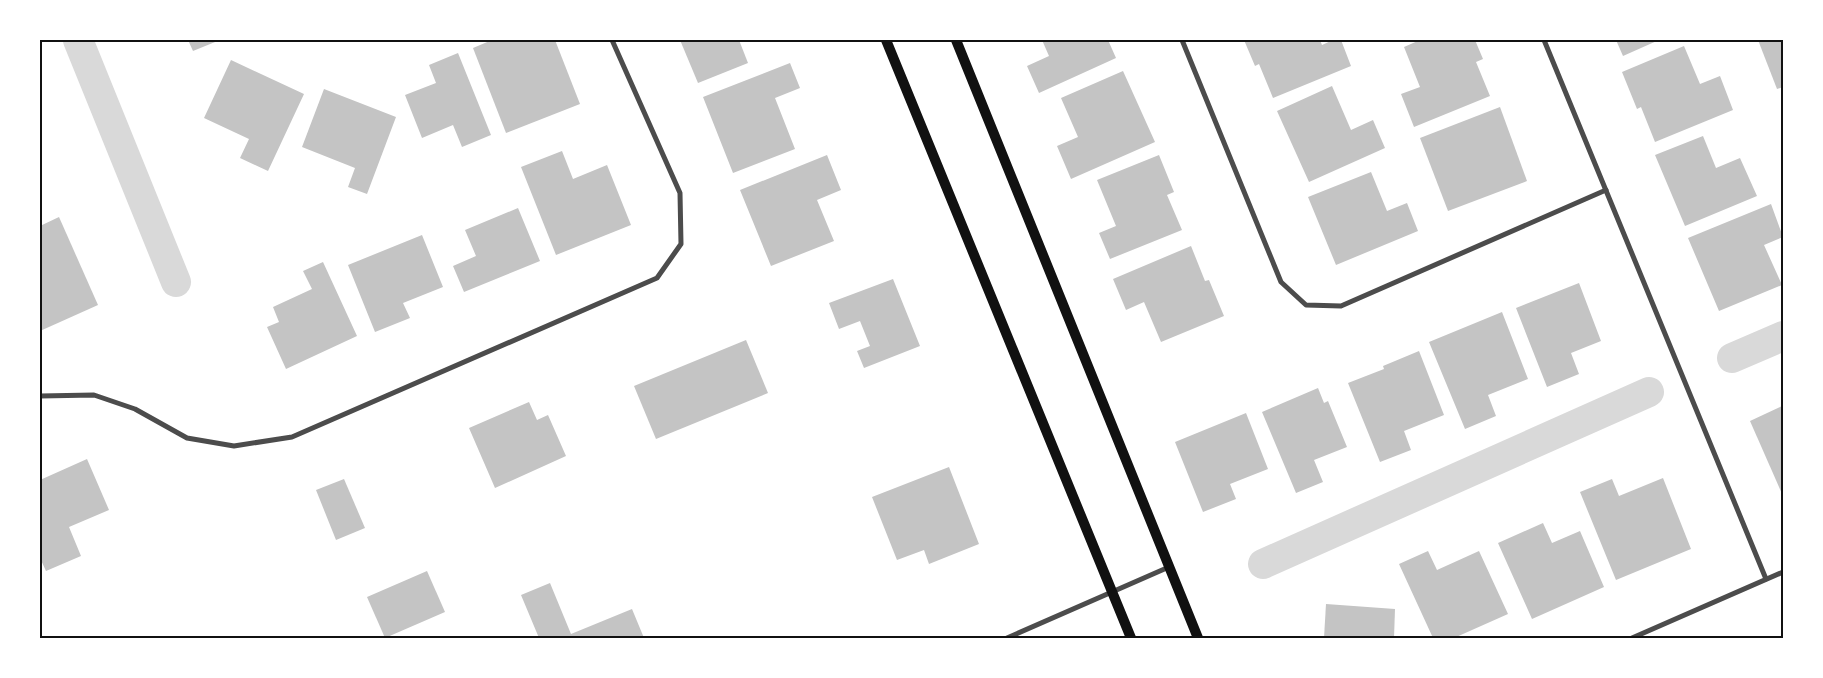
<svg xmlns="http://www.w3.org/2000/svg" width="1823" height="678" font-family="Overpass,sans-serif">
  <rect width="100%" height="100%" fill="#fff"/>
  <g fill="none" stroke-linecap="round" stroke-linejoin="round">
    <g stroke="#d9d9d9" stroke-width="30">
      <polyline points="78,40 176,282"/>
      <polyline points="1732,358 1783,336"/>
      <polyline points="1263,564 1649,392"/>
    </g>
  </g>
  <g fill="#c4c4c4">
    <polygon points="188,40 220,40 193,51"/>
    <polygon points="492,40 555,40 580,104 506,133 473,48"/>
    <polygon points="680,40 739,40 748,63 698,83"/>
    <polygon points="1042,40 1108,40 1116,58 1039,93 1027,66 1049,56"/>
    <polygon points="1244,40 1320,40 1322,45 1333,40 1341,40 1351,66 1273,98 1259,64 1255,66"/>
    <polygon points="1420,40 1475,40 1483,59 1476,62 1490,96 1414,127 1401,94 1420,87 1404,47"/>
    <polygon points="1616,40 1659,40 1623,56"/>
    <polygon points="1758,40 1783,40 1783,87 1777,89"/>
    <polygon points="1684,46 1700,84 1720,76 1733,110 1655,142 1641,107 1637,109 1622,72"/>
    <polygon points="458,53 491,135 462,147 453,125 422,138 405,95 436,83 429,65"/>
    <polygon points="231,60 304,94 268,171 240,158 249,139 204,118"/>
    <polygon points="790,63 800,88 775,98 795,149 733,173 703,97"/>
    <polygon points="1123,71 1155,142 1071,179 1057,146 1078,137 1061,98"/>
    <polygon points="1332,86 1351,130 1373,120 1385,148 1309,182 1277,111"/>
    <polygon points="324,89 396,117 367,194 348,187 355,168 302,147"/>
    <polygon points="1500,107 1527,181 1448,211 1420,138"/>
    <polygon points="1703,136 1716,168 1740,158 1757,196 1685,226 1655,155"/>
    <polygon points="562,151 573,179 607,165 631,225 556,255 521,167"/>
    <polygon points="827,155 841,190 817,200 834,241 771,266 740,190"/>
    <polygon points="1159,155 1174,192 1167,195 1182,230 1110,259 1099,233 1116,226 1097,180"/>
    <polygon points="1371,172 1387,211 1407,203 1418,231 1336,265 1308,197"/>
    <polygon points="1771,204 1783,237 1764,245 1782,285 1719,311 1688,238"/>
    <polygon points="518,208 540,261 464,292 453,266 476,256 465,230"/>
    <polygon points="59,217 98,305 40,331 40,226"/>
    <polygon points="422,235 443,287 403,303 410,318 375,332 348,265"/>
    <polygon points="1191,246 1205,281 1209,280 1224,316 1161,342 1144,302 1126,310 1113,279"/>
    <polygon points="323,262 357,336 286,369 267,327 279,322 273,307 312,289 303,271"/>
    <polygon points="893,279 920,346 864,368 857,351 870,346 860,321 839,329 829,303"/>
    <polygon points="1579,283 1601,341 1571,353 1579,374 1547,387 1516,308"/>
    <polygon points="1502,312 1528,379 1488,395 1496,416 1465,429 1429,342"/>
    <polygon points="746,340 768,393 656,439 634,386"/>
    <polygon points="1419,351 1444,415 1404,431 1411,450 1380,462 1348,383 1384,369 1383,366"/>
    <polygon points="1318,388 1324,403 1328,401 1347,447 1314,460 1323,482 1296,493 1262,412"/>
    <polygon points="529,402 537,420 548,415 566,456 495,488 469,428"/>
    <polygon points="1782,406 1783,408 1783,496 1750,421"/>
    <polygon points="1246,413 1268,469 1230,484 1236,499 1203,512 1175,442"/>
    <polygon points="87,459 109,510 69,527 81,556 46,571 40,558 40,480"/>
    <polygon points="949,467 979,544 929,564 924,550 897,560 872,497"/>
    <polygon points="1663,478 1691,549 1616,580 1580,492 1612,479 1619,496"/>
    <polygon points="344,479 365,528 336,540 316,490"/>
    <polygon points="1543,523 1552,543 1580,531 1604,587 1532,619 1498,543"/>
    <polygon points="1428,551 1437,570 1479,551 1508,614 1454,638 1433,638 1399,564"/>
    <polygon points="427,571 445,612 385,638 367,597"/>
    <polygon points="550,583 571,634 632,609 644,638 539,638 521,595"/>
    <polygon points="1326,604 1395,609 1394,638 1324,638"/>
  </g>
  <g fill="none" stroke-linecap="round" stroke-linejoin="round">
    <g stroke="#4c4c4c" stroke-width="5">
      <polyline points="1182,40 1281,282 1306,305 1341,306 1606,190"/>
      <polyline points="1544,40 1766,579"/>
      <polyline points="40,396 94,395 135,409 187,438 234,446 292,437 657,278 681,244 680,193 612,40"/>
      <polyline points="1007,638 1169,567"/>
      <polyline points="1632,638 1783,572"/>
    </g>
    <g stroke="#111" stroke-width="10">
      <polyline points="886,40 1131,638"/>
      <polyline points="956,40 1198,638"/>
    </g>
  </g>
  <rect width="1823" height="678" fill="none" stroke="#ffffff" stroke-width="82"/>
  <rect x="41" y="41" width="1741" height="596" fill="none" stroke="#111" stroke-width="2"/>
</svg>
